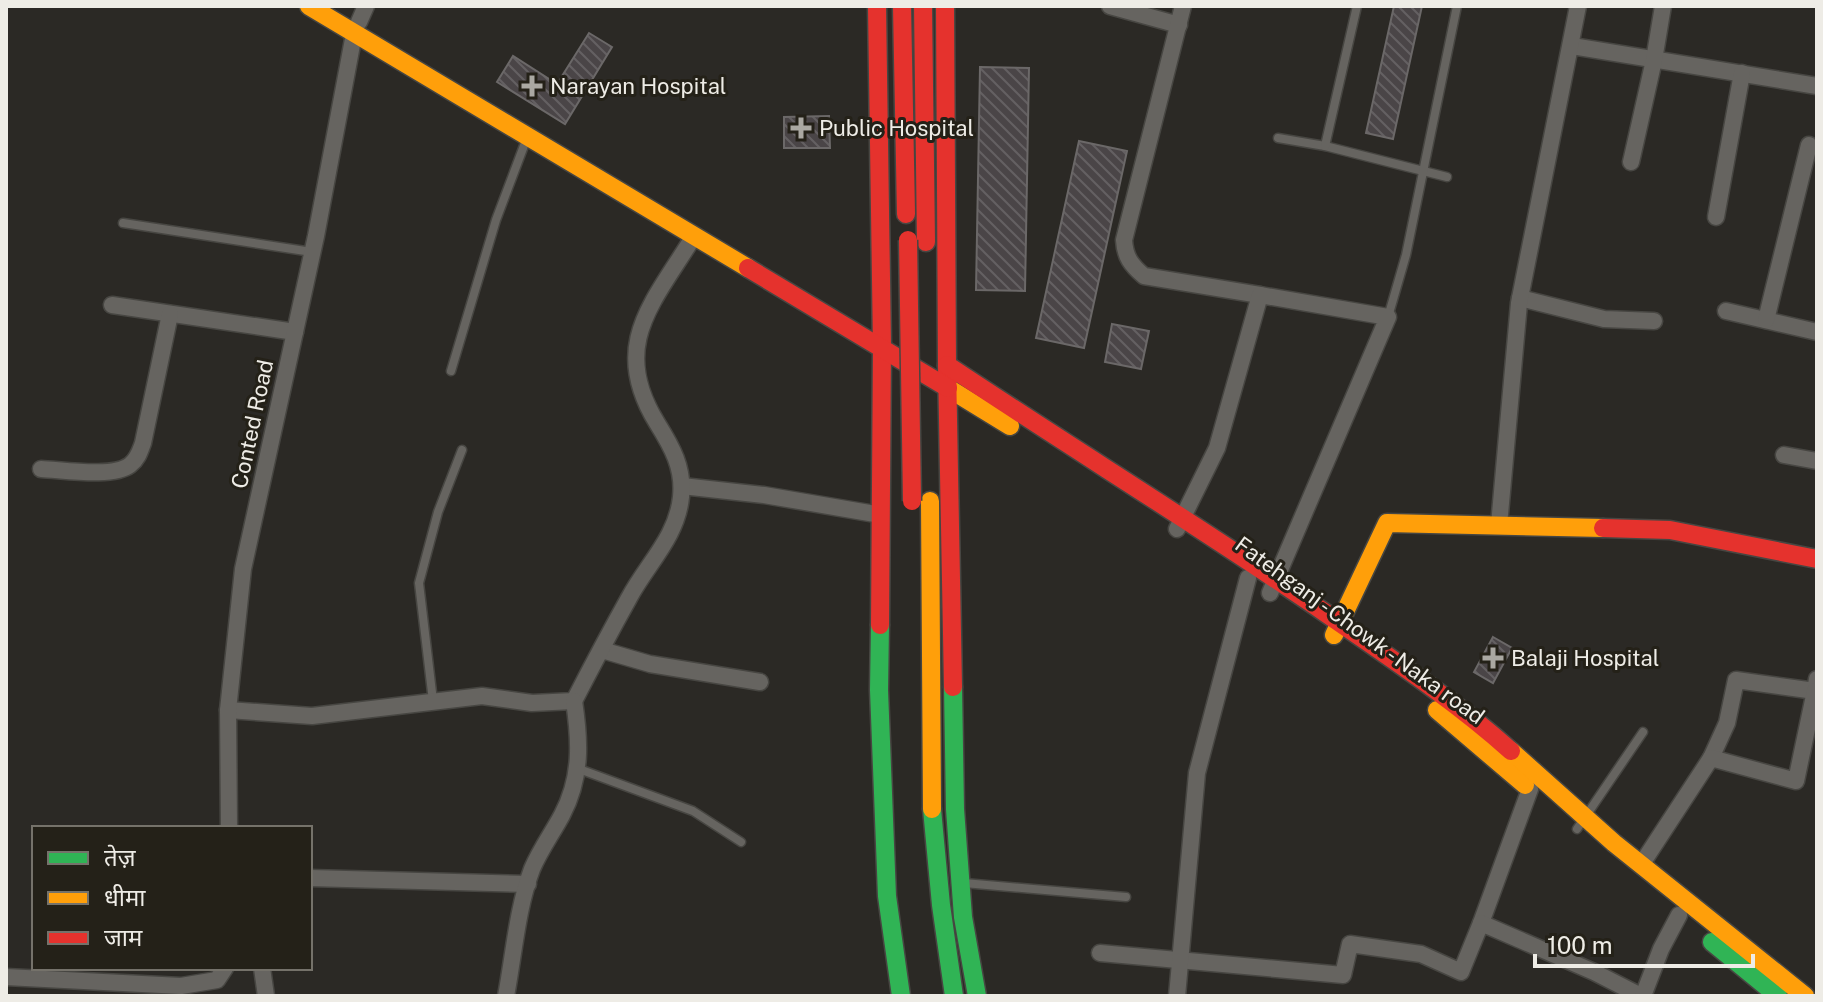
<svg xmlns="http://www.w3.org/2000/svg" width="1823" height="1002" font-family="'Public Sans','Noto Sans Devanagari',sans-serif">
  <defs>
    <pattern id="building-back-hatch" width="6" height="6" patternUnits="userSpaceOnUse" patternTransform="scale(2)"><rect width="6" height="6" fill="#4a4547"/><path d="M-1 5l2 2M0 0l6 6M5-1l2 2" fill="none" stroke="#646062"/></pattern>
  </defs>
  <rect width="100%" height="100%" fill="#2b2925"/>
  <g fill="url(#building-back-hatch)" stroke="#6b6868" stroke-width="2">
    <polygon points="1394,6 1422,6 1393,139 1366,133"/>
    <polygon points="589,33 612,47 565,124 497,82 513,56 557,84"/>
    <polygon points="980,67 1029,68 1025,291 976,290"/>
    <polygon points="829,116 830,148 784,148 784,117"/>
    <polygon points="1079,141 1127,151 1084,348 1036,338"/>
    <polygon points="1112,324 1149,331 1141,369 1105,362"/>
    <polygon points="1493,637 1512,648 1493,683 1474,672"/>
  </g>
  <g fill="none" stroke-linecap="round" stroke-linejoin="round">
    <g stroke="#474642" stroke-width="11">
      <g id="lane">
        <polyline points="1278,138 1325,146 1447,177"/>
        <polyline points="1325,146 1357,6"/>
        <polyline points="123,223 312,252"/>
        <polyline points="1388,317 1406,255 1457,6"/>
        <polyline points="451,371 496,220 525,143"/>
        <polyline points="433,701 419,583 438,512 462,450"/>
        <polyline points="579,769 693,811 741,842"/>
        <polyline points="1577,829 1643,732"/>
        <polyline points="964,883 1126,897"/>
      </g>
    </g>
    <g stroke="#474642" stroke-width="19">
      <g id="street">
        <polyline points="1110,6 1179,25"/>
        <path d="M1183,6L1124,240C1125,257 1131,265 1144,276L1260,295"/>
        <polyline points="359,22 366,6"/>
        <polyline points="1572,46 1817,86"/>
        <polyline points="1631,162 1654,60 1663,6"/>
        <polyline points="1716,217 1742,73"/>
        <polyline points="1520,298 1604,319 1654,321"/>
        <polyline points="112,305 295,332"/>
        <polyline points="1726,311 1817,332"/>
        <polyline points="1766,320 1809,145"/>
        <polyline points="1784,455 1817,461"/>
        <path d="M41,469C64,470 113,478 130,465C138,459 140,451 143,443L170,314"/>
        <polyline points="682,486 764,495 881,515"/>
        <polyline points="1499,525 1519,303 1578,6"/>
        <polyline points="1177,529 1217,448 1260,295 1388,317 1270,593"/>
        <polyline points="602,650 650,664 760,682"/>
        <path d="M228,710L312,716L482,696L532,703L574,701C592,666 610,632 629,598C647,564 677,537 681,497C684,468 672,447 657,423C609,345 653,303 694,236"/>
        <polyline points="1711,758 1727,723 1736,680 1815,691 1817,679"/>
        <polyline points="229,828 228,710 243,569 316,236 354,34"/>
        <polyline points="1641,865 1711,758 1796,781 1815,691"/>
        <polyline points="310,878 528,884"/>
        <polyline points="1481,923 1530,789"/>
        <polyline points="1100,953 1343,975 1350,944 1421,954 1461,972 1481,923 1594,972 1641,996"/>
        <polyline points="262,968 266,996"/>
        <polyline points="6,977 181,986 217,980 225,968"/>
        <path d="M506,996C514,954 517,909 532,869C540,850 553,832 562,815C582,777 580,741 574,701"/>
        <polyline points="1177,996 1197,773 1248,578"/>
        <polyline points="1643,996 1661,949 1679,915"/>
      </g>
    </g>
    <g stroke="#474642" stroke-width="21">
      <g id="fast">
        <polyline points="880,625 879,690 887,896 901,996"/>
        <polyline points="953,687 955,809 963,917 977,996"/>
        <polyline points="932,809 941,905 954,996"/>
        <polyline points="1712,942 1778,996"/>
      </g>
    </g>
    <g stroke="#474642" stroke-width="21">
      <g id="slow">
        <polyline points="309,6 748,268"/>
        <polyline points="948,388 1010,426"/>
        <polyline points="930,501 932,809"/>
        <polyline points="1334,635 1387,523 1603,528"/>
        <polyline points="1437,710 1525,785"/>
        <polyline points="1511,751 1614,843 1805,996"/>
      </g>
    </g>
    <g stroke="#474642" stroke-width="21">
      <g id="jam">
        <polyline points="877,6 882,347 880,625"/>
        <polyline points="902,6 906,214"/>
        <polyline points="923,6 926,242"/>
        <polyline points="945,6 947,365 953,687"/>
        <polyline points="748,268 948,388"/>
        <path d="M947,365C1073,449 1202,528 1327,614C1389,657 1454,700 1511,751"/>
        <polyline points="1603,528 1670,530 1817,559"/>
      </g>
    </g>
    <use href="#lane" stroke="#666460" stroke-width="8"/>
    <use href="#street" stroke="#666460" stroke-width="16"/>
    <use href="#fast" stroke="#30b455" stroke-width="18"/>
    <use href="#slow" stroke="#ff9f0a" stroke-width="18"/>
    <use href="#jam" stroke="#e5322d" stroke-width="18"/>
    <g stroke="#474642" stroke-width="21" stroke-linecap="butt">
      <polyline id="jam-bridge" points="908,240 912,501"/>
    </g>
    <use href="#jam-bridge" stroke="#e5322d" stroke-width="18"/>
  </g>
  <g fill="#aaa8a2" stroke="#242118" stroke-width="3">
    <path d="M528 74h8v8h8v8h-8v8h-8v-8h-8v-8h8z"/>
    <path d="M797 116h8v8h8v8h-8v8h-8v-8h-8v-8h8z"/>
    <path d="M1489 646h8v8h8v8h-8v8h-8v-8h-8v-8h8z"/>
  </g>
  <g text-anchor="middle" stroke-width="6" stroke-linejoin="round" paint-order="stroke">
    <g font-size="22" fill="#eeece6" stroke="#242118" text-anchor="start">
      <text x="550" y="94">Narayan Hospital</text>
      <text x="819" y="136">Public Hospital</text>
      <text x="1511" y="666">Balaji Hospital</text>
    </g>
    <g font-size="22" fill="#eeece6" stroke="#242118">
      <text transform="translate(252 424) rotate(-78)" y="8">Conted Road</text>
      <text transform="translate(1360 630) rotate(36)" y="8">Fatehganj - Chowk - Naka road</text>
    </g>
  </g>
  <rect width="1823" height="1002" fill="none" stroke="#eeece6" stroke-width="16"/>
  <rect x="32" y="826" width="280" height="144" fill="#242118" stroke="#75726a" stroke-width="2"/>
  <rect x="48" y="852" width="40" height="12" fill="#30b455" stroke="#75726a" stroke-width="2"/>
  <text x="104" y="866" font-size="24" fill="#eeece6">तेज़</text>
  <rect x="48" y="892" width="40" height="12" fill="#ff9f0a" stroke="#75726a" stroke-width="2"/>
  <text x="104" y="906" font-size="24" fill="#eeece6">धीमा</text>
  <rect x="48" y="932" width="40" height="12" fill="#e5322d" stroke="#75726a" stroke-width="2"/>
  <text x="104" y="946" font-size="24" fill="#eeece6">जाम</text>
  <path d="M1535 954v12h218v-12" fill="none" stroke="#eeece6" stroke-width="4"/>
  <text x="1547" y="954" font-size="24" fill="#eeece6" stroke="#242118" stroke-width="6" paint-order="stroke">100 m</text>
</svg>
